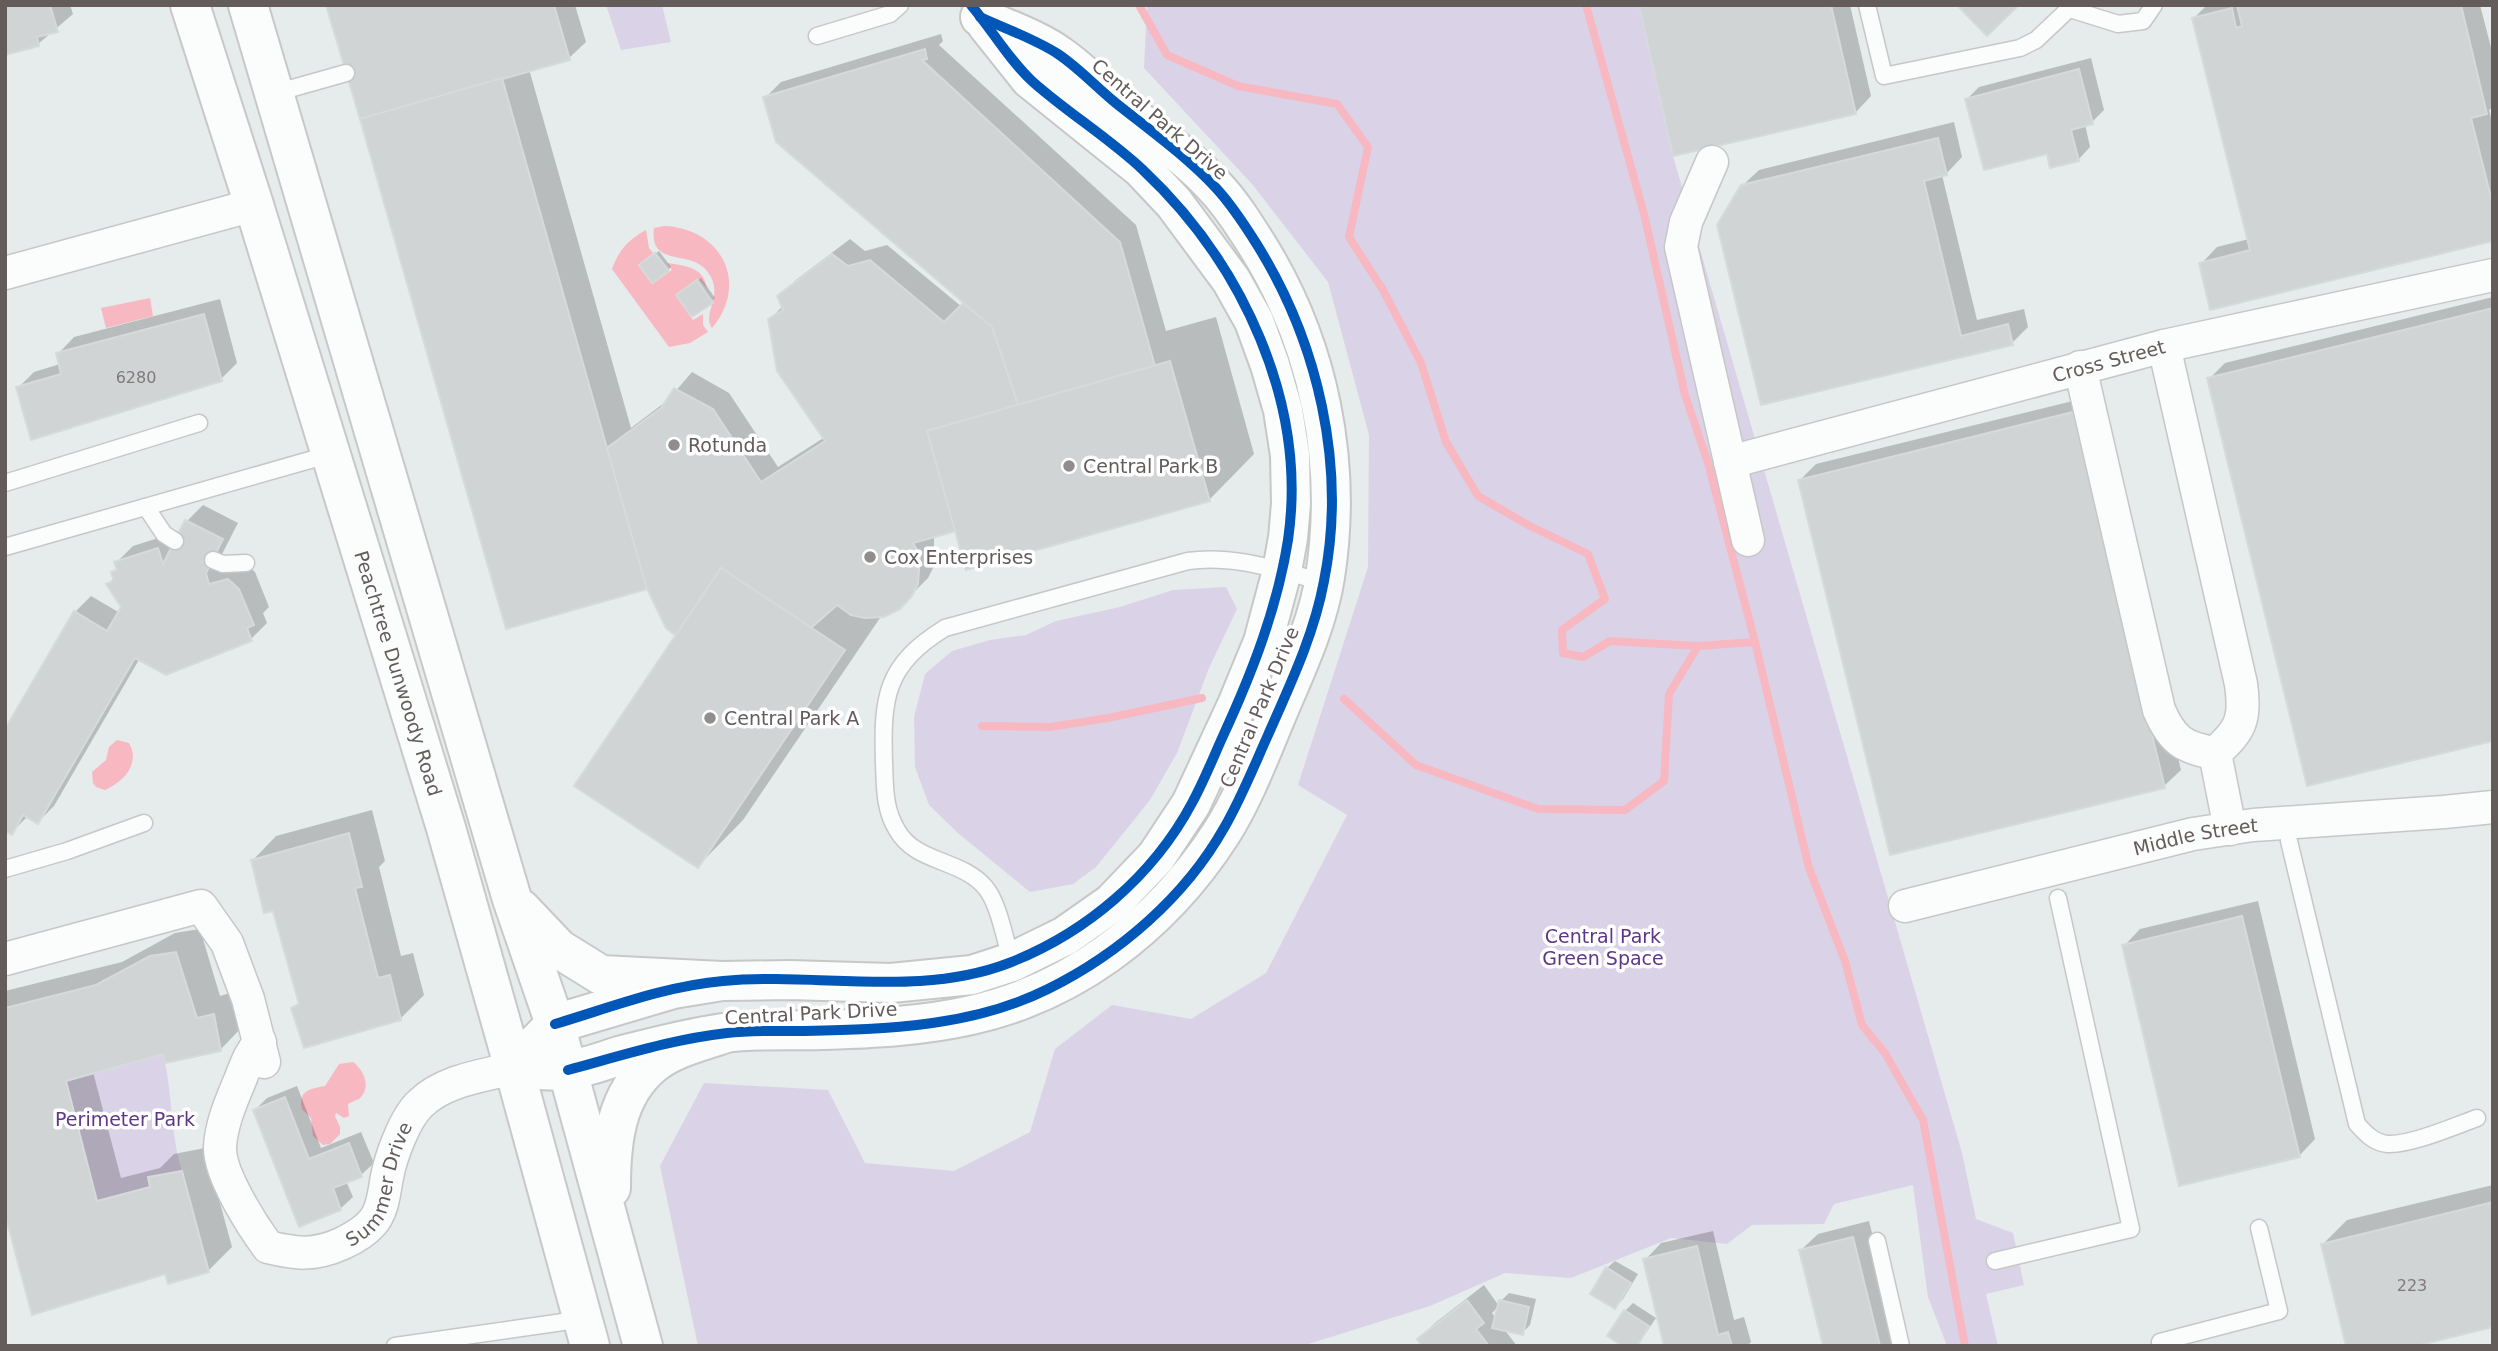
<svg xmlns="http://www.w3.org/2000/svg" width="2498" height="1351" font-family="'DejaVu Sans',sans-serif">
  <rect width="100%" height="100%" fill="#e6ebeb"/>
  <g fill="#dad3e8">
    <polygon points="606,5 662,5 671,42 621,50"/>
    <polygon points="1147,5 1639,5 1673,156 1962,1153 1976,1219 2013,1233 2024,1285 1986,1294 1998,1346 1947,1346 1928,1297 1913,1185 1834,1204 1824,1224 1752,1225 1727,1244 1671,1238 1571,1278 1505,1273 1430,1306 1302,1346 698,1346 660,1166 704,1083 828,1090 865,1163 954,1171 1030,1132 1055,1049 1112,1005 1191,1019 1266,973 1347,815 1298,785 1368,567 1369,435 1328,282 1252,184 1144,68"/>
    <polygon points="1226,587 1237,609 1209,668 1177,753 1150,800 1096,867 1073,884 1030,892 958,833 929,805 915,767 914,717 925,674 952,651 990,640 1026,635 1056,621 1120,607 1173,590"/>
    <path d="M163,1054C173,1093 170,1133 182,1171L149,1177L150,1187L97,1201L66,1081Z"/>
  </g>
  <g fill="#f8b8c1">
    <path d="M664,226C721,228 750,283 712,328C701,313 726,295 707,271C690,249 649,268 654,228Z"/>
    <path d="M646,230L649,248L653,253L638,265L652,284L672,270L667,263C685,266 703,266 707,288L699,279L676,296L693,320L703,314V325L708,332L690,343L669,347L612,269C619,250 628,240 646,230Z"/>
    <polygon points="150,298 153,316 106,328 101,308"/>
    <path d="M117,740L129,743C141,764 123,782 105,790L96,787L93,783L92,772L106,760L109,747Z"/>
    <path d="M353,1062C364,1070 372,1088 359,1099C355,1101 351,1102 348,1104L349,1116L344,1118L336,1113L335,1116L340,1127V1134L330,1144L323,1145L313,1136L311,1118L302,1109C298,1090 310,1089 325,1086L339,1064Z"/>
  </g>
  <g fill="#0003">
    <polygon points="5,5 70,5 73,14 38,44"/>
    <polygon points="327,5 575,5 586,42 569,58 529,69 631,428 668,400 692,372 729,393 778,467 825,437 770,319 783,306 779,296 796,280 850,239 865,251 887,245 962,307 966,303 765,98 781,82 941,34 943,41 939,45 1136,225 1166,331 1216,317 1254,454 1209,500 956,529 934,535 934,566 928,578 899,607 882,615 743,820 698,866 678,635 648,587 507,627"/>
    <polygon points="1641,5 1850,5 1871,96 1855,113"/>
    <polygon points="2207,5 2480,5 2493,55 2493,107 2489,110 2493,125 2493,240 2201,264 2217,247 2249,239 2194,18"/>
    <polygon points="2091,58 2104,110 2092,122 2085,124 2090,147 2078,160 1967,99 1979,87"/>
    <polygon points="1954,122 1962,157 1946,174 1942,175 1977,320 2024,309 2028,327 2012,343 1763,403 1742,186 1759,170"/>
    <polygon points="659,251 671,267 668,270 644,262"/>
    <polygon points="701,278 715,298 712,301 682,292"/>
    <polygon points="2493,297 2493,739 2209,379 2225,363"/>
    <polygon points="220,299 237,363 221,379 18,388 34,372 60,364 58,354 74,337"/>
    <polygon points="2089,397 2181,770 2164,786 1800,480 1816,464"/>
    <polygon points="203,505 238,523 221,556 245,563 255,572 269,607 263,613 267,623 251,639 140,658 54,806 38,822 28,816 11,833 75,612 91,596 120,613 123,607 108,584 114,578 113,573 118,567 116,563 133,546 174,533 177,541 187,521"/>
    <polygon points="372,810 385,861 379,867 401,956 413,953 424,995 400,1019 293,1008 300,1001 274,909 253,860 276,836"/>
    <polygon points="2258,901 2315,1139 2299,1156 2124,946 2140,929"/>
    <polygon points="200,929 220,996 237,991 244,1025 221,1049 164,1052 93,1072 121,1178 160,1168 174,1154 205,1148 232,1247 208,1271 167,1272 5,1208 5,991 122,962 175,933"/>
    <polygon points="297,1086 321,1148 361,1132 374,1163 361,1175 346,1181 353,1197 340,1209 255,1110 267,1098"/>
    <polygon points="2493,1185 2493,1325 2323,1244 2347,1220"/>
    <polygon points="1869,1221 1900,1346 1825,1346 1801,1250 1818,1234"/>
    <polygon points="1713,1231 1734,1320 1744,1317 1751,1342 1747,1346 1666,1346 1645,1260 1661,1243"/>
    <polygon points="1615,1261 1638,1274 1623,1299 1615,1307 1607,1268"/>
    <polygon points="1484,1285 1499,1306 1492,1313 1496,1319 1501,1301 1509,1293 1536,1299 1530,1325 1522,1333 1504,1329 1517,1346 1424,1346 1419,1339 1435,1323"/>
    <polygon points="1633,1303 1656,1318 1637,1346 1625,1311"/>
  </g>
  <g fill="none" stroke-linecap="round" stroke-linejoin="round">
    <g stroke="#f8b8c1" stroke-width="8">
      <polyline points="1139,5 1167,55 1238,86 1337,104 1368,147 1349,237 1383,290 1421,363 1446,442 1478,496 1528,525 1588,554 1605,599 1562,630 1563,653 1583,657 1610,641 1698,646"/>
      <polyline points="1586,5 1644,214 1685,395 1708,463 1755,642 1809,868 1845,961 1862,1025 1885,1053 1923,1120 1965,1346"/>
      <polyline points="1344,699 1416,765 1538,809 1625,810 1664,781 1669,694 1698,646 1755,642"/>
      <polyline points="982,726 1050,727 1108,718 1202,698"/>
    </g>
  </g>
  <g fill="#d0d4d5" stroke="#d6dada" stroke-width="2">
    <polygon points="5,5 50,5 58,32 37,37 39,46 5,55"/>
    <polygon points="326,5 554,5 570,60 360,119"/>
    <polygon points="1639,5 1831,5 1856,114 1673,156"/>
    <polygon points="1957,5 2019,5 1987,36"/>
    <polygon points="2237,5 2461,5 2487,114 2471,118 2493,205 2493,241 2210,310 2199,263 2250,250 2192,18 2232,8 2236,28 2242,26"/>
    <polygon points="925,49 927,59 922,60 1120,242 1155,366 1018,405 992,327 776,142 763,97"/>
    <polygon points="2079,69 2093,124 2071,130 2079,161 2050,168 2047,154 1984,170 1965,99"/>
    <polygon points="502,78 647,589 506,629 360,119"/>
    <polygon points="1938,138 1947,175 1924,181 1961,336 2008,324 2013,345 1761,405 1717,225 1741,185"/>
    <polygon points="655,253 669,271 652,283 639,265"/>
    <polygon points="832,254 848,266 870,260 944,322 963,303 992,327 1018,405 927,431 956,531 913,543 920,555 918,584 912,596 900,609 884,617 865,618 851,615 837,605 811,628 721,568 676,636 666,628 647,589 607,448 661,408 674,388 713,409 761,482 825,441 777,371 768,319 783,310 777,296"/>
    <polygon points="697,280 713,303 692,317 676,295"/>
    <polygon points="2493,308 2493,741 2307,786 2207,378"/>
    <polygon points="204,314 222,381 31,440 16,387 61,374 56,353"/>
    <polygon points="1170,361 1210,501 966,570 927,431"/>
    <polygon points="2073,412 2165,788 1890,855 1798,480"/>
    <polygon points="185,520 223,539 206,573 209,584 228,579 239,589 254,625 247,628 252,641 166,675 135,658 38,824 23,815 12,835 5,831 5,729 74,611 107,631 121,607 106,584 114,581 111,572 117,570 114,562 158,548 163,564"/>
    <polygon points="721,568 845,650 698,868 574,786"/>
    <polygon points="349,833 362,887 355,888 378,978 390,975 401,1020 304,1048 291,1008 299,1004 273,911 264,913 251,860"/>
    <polygon points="2242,916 2300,1157 2179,1186 2122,945"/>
    <polygon points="176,952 197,1018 214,1014 221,1051 165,1063 163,1054 66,1081 97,1201 150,1187 148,1177 182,1171 209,1272 168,1284 165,1274 32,1315 5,1214 5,1008 96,985 150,956"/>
    <polygon points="285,1097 309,1159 349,1143 362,1177 333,1188 341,1210 299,1227 253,1110"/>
    <polygon points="2493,1202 2493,1327 2416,1346 2346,1346 2321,1244"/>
    <polygon points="1853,1237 1880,1346 1823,1346 1799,1250"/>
    <polygon points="1697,1246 1718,1335 1728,1332 1732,1346 1664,1346 1643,1259"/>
    <polygon points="1606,1267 1631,1283 1615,1309 1590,1294"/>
    <polygon points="1467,1300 1484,1323 1476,1329 1489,1346 1422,1346 1417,1339"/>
    <polygon points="1499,1300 1529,1307 1523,1335 1492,1328"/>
    <polygon points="1624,1310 1649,1326 1637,1346 1623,1346 1607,1336"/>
  </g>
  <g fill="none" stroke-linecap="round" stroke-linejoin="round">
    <g stroke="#c7c7c7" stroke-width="19">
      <g id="service">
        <polyline points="1867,5 1884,76 2020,48 2036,40 2073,5"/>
        <polyline points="2070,9 2118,24 2143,21 2154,5"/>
        <polyline points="817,36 890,14 900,5"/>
        <polyline points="275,93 346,73"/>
        <polyline points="5,483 199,423"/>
        <polyline points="146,507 164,534 175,541"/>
        <polyline points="5,547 331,454"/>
        <polyline points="213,560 223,564 246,563"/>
        <path d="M2289,841L2357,1124C2365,1133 2374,1143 2388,1144C2411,1145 2455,1126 2477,1118"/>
        <polyline points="5,869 67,851 144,823"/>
        <path d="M1012,962C1005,941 999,903 985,887C961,859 915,863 897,830C884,809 885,787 884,763C882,697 885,665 945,628L1188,561C1234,554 1280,571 1324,582"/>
        <polyline points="1877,1241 1901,1346"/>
        <polyline points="1995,1261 2131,1229 2058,898"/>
        <polyline points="2160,1342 2279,1311 2259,1228"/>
        <polyline points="395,1346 563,1322 582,1318"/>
      </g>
    </g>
    <g stroke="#c7c7c7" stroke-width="35">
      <g id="minor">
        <polyline points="1712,162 1686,222 1681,247 1748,540"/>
        <polyline points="5,273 254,205"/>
        <path d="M2164,346L2241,684C2246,719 2241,730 2215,753"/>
        <path d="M2080,367L2159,710C2172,740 2183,748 2215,753"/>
        <path id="s1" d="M1730,462L2164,346L2493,275"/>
        <polyline points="2215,753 2230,829"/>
        <path id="s2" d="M1905,906L2193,834L2253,825L2444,812L2493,807"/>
        <polyline points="5,959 201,906 227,943 248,999 264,1062"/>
        <path id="s3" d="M260,1042C248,1055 245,1069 238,1085C230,1104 221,1126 220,1147C219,1174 252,1225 268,1247C296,1254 314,1256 341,1244C352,1239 364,1232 372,1223C383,1211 384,1192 387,1177C391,1156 405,1118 420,1104C444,1080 483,1076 514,1068"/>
      </g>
    </g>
    <g stroke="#c7c7c7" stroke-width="42">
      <g id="tertiary">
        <polyline points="532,1048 555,1024 673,989 722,981 789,980 891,983 972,975 1012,962 1065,936 1112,903 1156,857 1191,804 1237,705 1263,642 1282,571 1288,538 1291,504 1290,455 1283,410 1270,365 1254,321 1231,280 1174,203 1142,169 1030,79 987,25"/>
        <path d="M514,1068C531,1069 551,1072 568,1070C585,1068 603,1061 619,1056C654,1047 688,1038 723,1033C755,1029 789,1031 821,1030C929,1027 1016,1019 1107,954C1153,921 1192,879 1222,832C1244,797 1259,757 1275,719C1294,673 1317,627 1325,577C1343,462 1319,344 1257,245C1245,226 1232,205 1216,188C1186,155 1148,130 1114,102C1096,87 1079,69 1060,56C1037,39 1006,29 980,17"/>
      </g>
    </g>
    <g stroke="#c8c8c8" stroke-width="42">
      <g id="secondary">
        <path id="s4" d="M190,5L254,205L446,828L514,1068L590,1346"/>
        <polyline points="248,5 512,899 555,1024 643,1346"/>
        <polyline points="521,909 559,949 601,975 722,981"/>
        <path d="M611,1188C611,1143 615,1095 653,1064C674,1047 704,1041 729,1032"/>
      </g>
    </g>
    <use href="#service" stroke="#fbfcfc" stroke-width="16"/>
    <use href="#minor" stroke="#fbfcfc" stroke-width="32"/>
    <use href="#tertiary" stroke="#fbfcfc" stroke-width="38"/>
    <use href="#secondary" stroke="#fbfcfc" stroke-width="38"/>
    <g stroke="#fff" stroke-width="15">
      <g id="cycleway">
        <path d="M555,1024C609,1008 665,986 723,981C818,972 918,998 1009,963C1086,933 1153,876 1192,803C1204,781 1213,758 1223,736C1252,673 1277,609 1288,540C1308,403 1242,263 1143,170C1109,138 1068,113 1033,82C1009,60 992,30 971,5"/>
        <path d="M568,1070C620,1056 673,1039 727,1033C752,1030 779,1031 804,1031C887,1029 972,1027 1048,989C1119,954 1185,897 1224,828C1241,799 1254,766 1268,735C1290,685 1314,635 1324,581C1347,466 1318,342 1256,243C1244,224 1231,204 1216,188C1186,156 1151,131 1117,104C1097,88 1079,68 1058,54C1035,39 1006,29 980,17"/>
      </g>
    </g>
    <use href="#cycleway" stroke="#0057b8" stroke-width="10"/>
  </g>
  <g fill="#928d8d" stroke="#fff" stroke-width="2.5">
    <circle cx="674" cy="445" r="7"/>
    <circle cx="1069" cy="466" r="7"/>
    <circle cx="870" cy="557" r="7"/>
    <circle cx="710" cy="718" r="7"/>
  </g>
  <g text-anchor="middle" stroke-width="7" stroke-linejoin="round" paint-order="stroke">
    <g font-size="16" fill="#807a7a">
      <text x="136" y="383">6280</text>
      <text x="2412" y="1291">223</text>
    </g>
    <g font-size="19" fill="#645b5b" stroke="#fff">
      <text transform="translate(1160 119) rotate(41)" y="7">Central Park Drive</text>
      <text dy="7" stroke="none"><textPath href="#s1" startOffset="392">Cross Street</textPath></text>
      <text dy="7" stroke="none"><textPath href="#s4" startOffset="700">Peachtree Dunwoody Road</textPath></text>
      <text transform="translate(1259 707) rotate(-67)" y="7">Central Park Drive</text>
      <text dy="7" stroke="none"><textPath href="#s2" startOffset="299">Middle Street</textPath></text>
      <text transform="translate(811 1013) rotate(-3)" y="7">Central Park Drive</text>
      <text dy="7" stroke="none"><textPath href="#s3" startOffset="376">Summer Drive</textPath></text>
    </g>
    <g font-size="19" fill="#645b5b" stroke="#fff" text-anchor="start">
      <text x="688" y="452">Rotunda</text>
      <text x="1083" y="473">Central Park B</text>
      <text x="884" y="564">Cox Enterprises</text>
      <text x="724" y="725">Central Park A</text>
    </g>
    <g font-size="19" fill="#5d3688" stroke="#fff">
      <text x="1603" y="943">Central Park<tspan x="1603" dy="22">Green Space</tspan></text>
      <text x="125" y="1126">Perimeter Park</text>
    </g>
  </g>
  <rect width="2498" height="1351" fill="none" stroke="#645b5b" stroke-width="14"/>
</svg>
